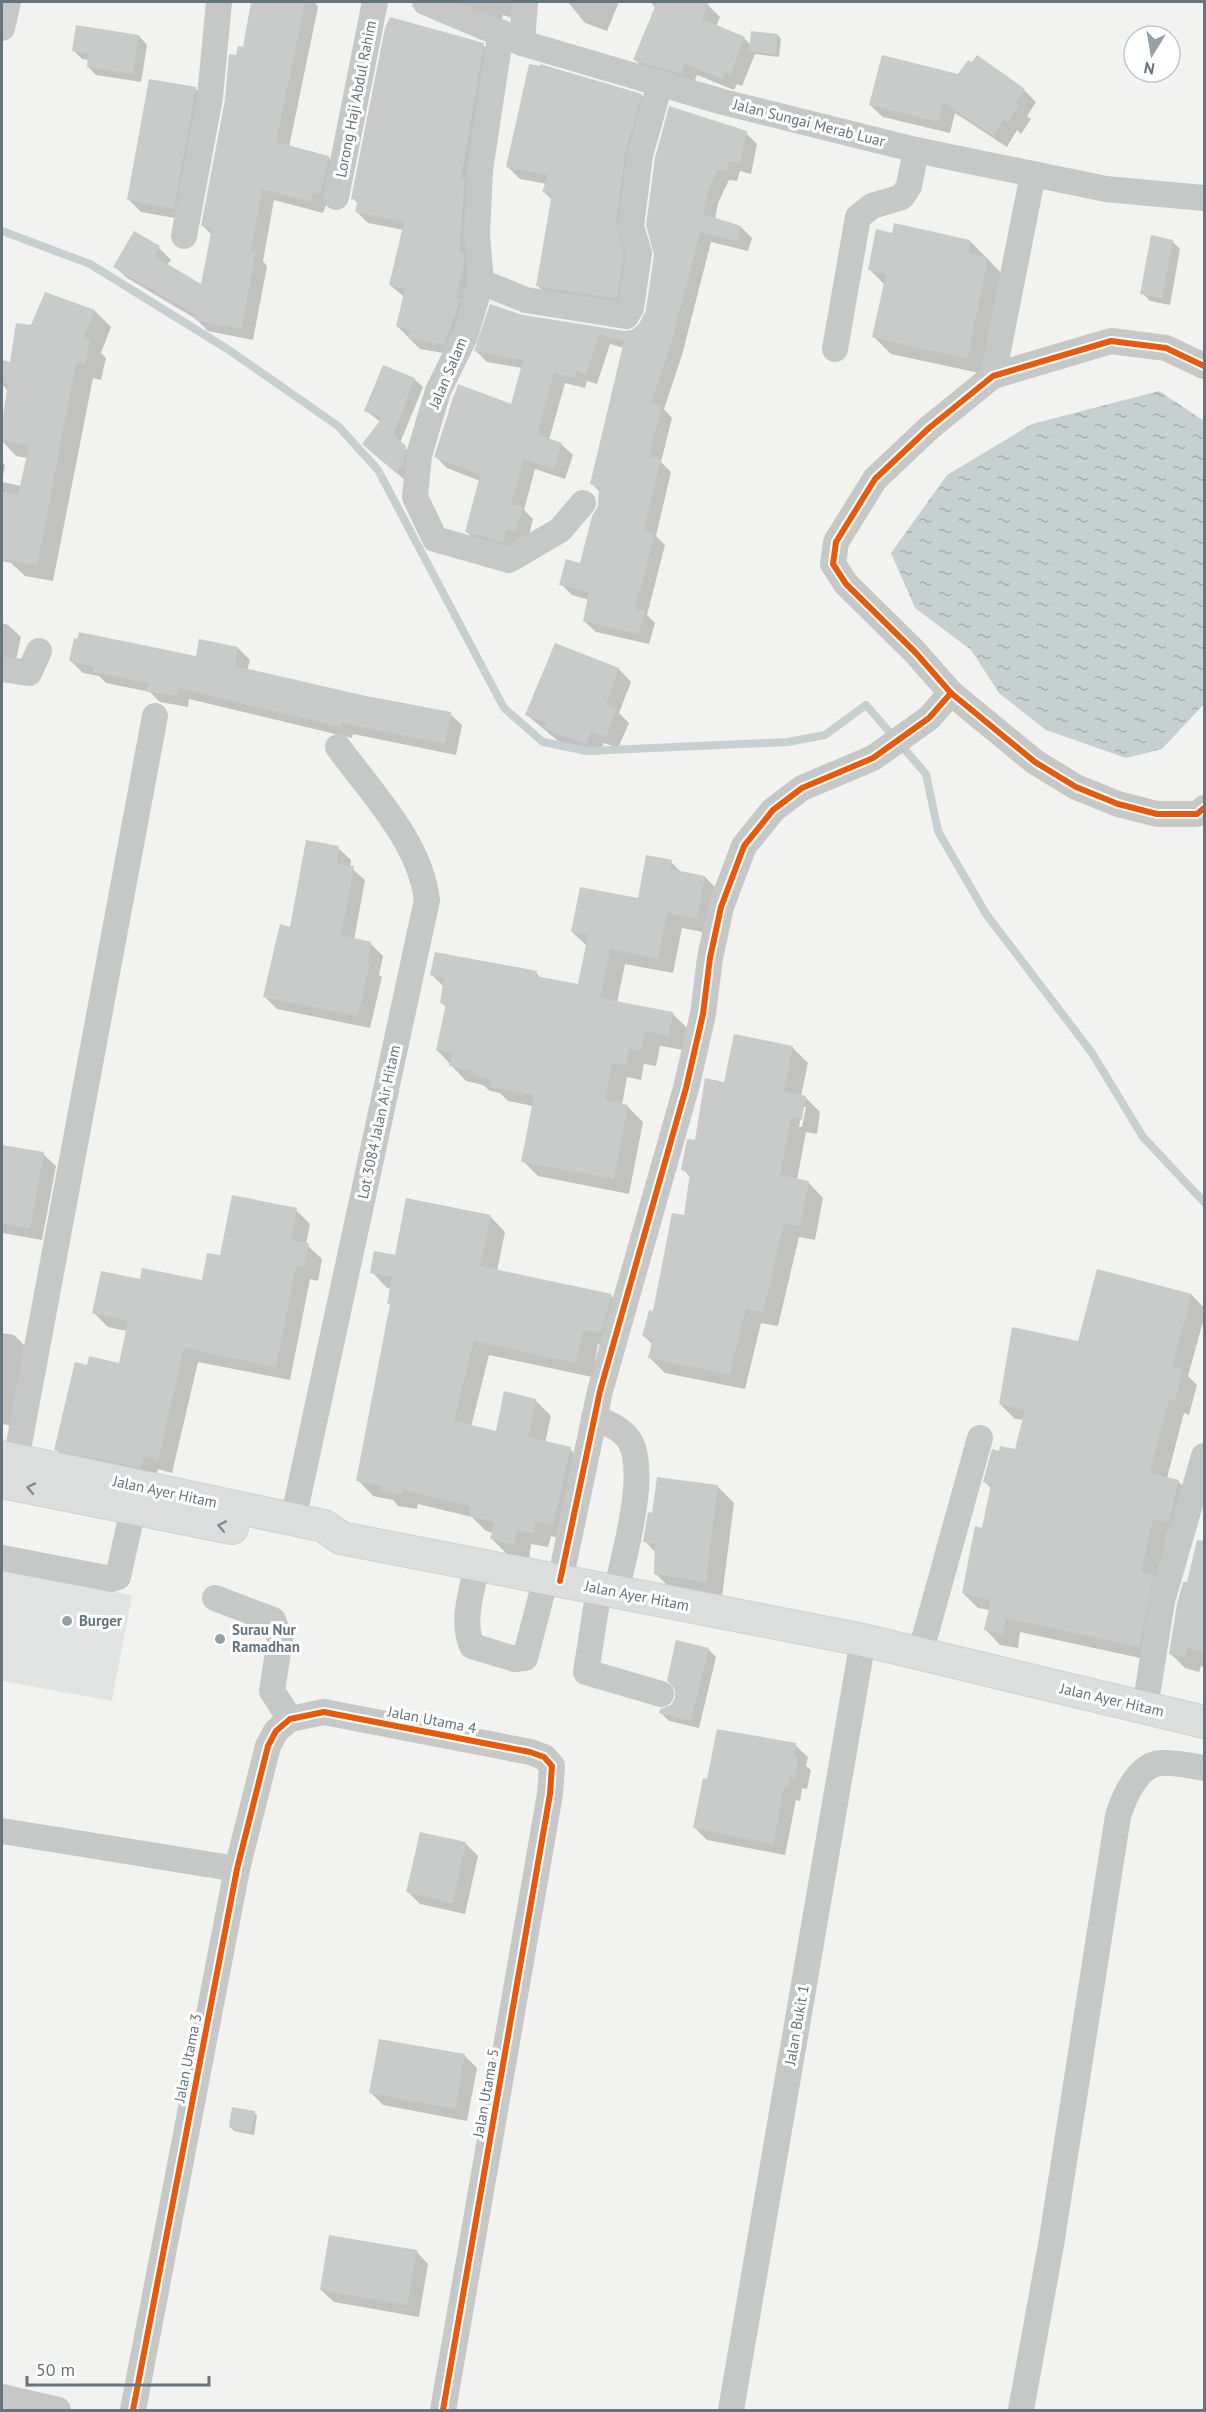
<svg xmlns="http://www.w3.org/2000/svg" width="1206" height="2412" font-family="'PT Sans',sans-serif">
  <defs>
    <pattern id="water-ripples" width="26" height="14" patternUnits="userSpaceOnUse" patternTransform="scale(1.5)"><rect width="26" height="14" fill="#c6d0d1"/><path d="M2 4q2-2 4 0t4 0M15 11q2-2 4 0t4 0" fill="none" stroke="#a4adaf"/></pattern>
  </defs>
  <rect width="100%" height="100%" fill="#f2f2f0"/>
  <polygon fill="#e2e4e3" points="2,1570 132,1595 112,1701 2,1681"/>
  <polygon fill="url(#water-ripples)" points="1159,391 1204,421 1204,704 1162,749 1126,758 1046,730 999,693 971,650 915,608 891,553 947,475 1032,424"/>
  <g fill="#0003" fill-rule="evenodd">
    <polygon points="252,2 315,2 318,7 289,147 328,157 340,169 323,213 274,200 263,261 267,266 253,340 208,331 196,319 127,278 115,267 135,233 159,248 171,260 167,265 203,286 212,235 203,226 237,57 244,49"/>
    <polygon points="449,2 528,2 521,21 503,15 501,24"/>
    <polygon points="568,2 619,2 607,31 585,23"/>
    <polygon points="651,2 700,2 708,5 720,17 716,27 744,38 751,45 778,35 781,39 779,57 755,54 742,86 737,84 734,90 697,75 693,85 647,72 635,60 656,9"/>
    <polygon points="139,36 147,45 141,82 96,75 88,67 89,60 82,59 74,51"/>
    <polygon points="483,45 495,56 474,266 455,355 420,349 397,326 404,297 390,285 404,230 368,223 357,212 358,204 353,198"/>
    <polygon points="195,88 208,101 186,220 141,212 129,200"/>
    <polygon points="1024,90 1036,102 1027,116 1031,119 1021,134 1017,130 1007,147 955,113 950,133 883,117 870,105"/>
    <polygon points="641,95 653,107 629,310 550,298 538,286 552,200 544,192 547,184 520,179 508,167"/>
    <polygon points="746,133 757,144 751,174 740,171 737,181 729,180 718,203 715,219 741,227 752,238 748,251 711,242 682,355 664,409 672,418 661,462 671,472 656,536 665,545 647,615 655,623 649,644 596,632 584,621 589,600 572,595 561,584 581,565 599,507 600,492 592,484 624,348 610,344 597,384 587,381 585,388 565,383 549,440 561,444 573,455 565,479 535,469 524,510 533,519 527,542 517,539 514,552 478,543 467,532 480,481 447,468 436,457 453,397 459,386 512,406 522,368 487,362 476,351 523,316 624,332 634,331 645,317 655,255 648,225"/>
    <polygon points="894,235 970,241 1004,276 984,374 891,354 874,337 885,285 869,269"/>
    <polygon points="1172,241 1180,249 1170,305 1150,301 1142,293"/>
    <polygon points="95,311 111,327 101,353 106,358 101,380 93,378 53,581 25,576 11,563 2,561 2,482 21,486 28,458 16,456 2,441 8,391 2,384 2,362 12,364 32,327"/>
    <polygon points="414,379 423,387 400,443 413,456 405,480 372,452 381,422 366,411"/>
    <polygon points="2,462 5,465 2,481"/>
    <polygon points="2,623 8,625 21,637 15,664 2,661"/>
    <polygon points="238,648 250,660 247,671 450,714 462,725 456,755 353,734 352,738 189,699 188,707 160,702 150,692 106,683 99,676 83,673 71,661 197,657"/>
    <polygon points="619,669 631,682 619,713 629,723 618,748 604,743 599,755 558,741 527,715"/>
    <polygon points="338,848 351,860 350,867 365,880 354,940 370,943 383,956 379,975 382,977 370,1028 277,1009 265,997 291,928"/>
    <polygon points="671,862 682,873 705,877 720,892 712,934 682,928 673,973 625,964 617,1003 673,1014 688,1029 684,1050 660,1046 656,1066 644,1064 641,1080 627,1077 622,1105 627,1106 643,1122 629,1194 538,1176 523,1161 533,1106 508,1101 500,1093 490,1091 483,1085 466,1081 437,1050 446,1007 441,1002 444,987 432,975 536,973 542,979 579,986 587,946 572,932 639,900"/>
    <path d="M735,1036L793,1048L808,1063L801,1096L805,1097L820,1112L817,1134L806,1132L797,1180L808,1182L823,1198L815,1240L799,1237L778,1326L761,1323L745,1389L665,1373L650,1358L653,1345L644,1336L685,1217L691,1178L683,1169L726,1083ZM803,1107H806L802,1127H799Z"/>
    <polygon points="2,1146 43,1154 56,1166 42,1240 2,1233"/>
    <polygon points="296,1210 310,1224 306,1244 322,1259 318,1281 310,1279 290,1380 198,1362 172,1473 158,1469 155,1482 70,1463 56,1449 88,1367 120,1365 127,1331 108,1327 94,1313 141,1281 203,1282 221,1257"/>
    <polygon points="490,1216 505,1232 497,1271 611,1296 626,1311 616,1348 598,1344 592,1377 489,1355 471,1427 498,1433 535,1400 551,1416 545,1443 570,1449 585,1464 568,1540 551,1536 548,1547 531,1544 529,1559 507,1554 492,1539 494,1533 486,1531 472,1517 418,1504 417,1509 398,1506 393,1500 373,1496 358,1480 391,1306 389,1303 392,1289 387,1288 372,1272 396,1257"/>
    <polygon points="1098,1271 1192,1295 1204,1308 1204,1318 1188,1376 1197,1385 1189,1415 1184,1413 1167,1478 1178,1481 1193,1496 1184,1536 1168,1533 1157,1580 1154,1661 1020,1632 1018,1648 1000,1645 986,1630 990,1610 978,1608 963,1593 984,1530 992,1489 985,1482 1017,1451 1024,1420 1015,1419 1000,1404 1079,1343"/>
    <polygon points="2,1333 14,1335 30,1351 24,1428 2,1424"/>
    <polygon points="718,1487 734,1503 722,1597 672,1590 655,1573 656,1553 645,1541 653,1515"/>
    <polygon points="1191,1573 1204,1577 1204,1667 1201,1666 1199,1672 1185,1668 1170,1653"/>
    <polygon points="708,1649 716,1657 699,1728 669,1721 661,1713 672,1706"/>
    <polygon points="795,1745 808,1757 806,1766 811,1770 807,1789 802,1788 800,1801 796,1800 785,1855 707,1840 695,1828 709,1780"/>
    <polygon points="466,1844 478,1856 465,1914 420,1904 408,1892"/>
    <polygon points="464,2055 477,2068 467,2121 383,2105 371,2093"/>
    <polygon points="254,2112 257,2116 254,2135 234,2131 230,2127"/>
    <polygon points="416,2251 428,2264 419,2317 334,2302 321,2290"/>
  </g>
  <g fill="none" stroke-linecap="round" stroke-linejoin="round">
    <polyline stroke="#c6d0d1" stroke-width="8" points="2,231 90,264 229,350 338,426 378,470 504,708 543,742 587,751 788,742 825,735 866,705 926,774 938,831 986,914 1092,1053 1143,1137 1204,1202"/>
  </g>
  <g fill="#c9cbcb">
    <polygon points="251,2 305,2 276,142 329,156 321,193 313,192 311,202 262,189 251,251 256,252 241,329 195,320 196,315 113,267 134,231 160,246 154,256 201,284 212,228 201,226 225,100 229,54 236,55 238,46 243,47"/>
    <polygon points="657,2 709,2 702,19 745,37 730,75 725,72 722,79 685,64 681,74 633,60"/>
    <polygon points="390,17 484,43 461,179 465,180 459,252 464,253 464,264 456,298 461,298 444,345 408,338 410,330 396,326 405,289 389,285 404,222 355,212 358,200 351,199 385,28"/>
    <polygon points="76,25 139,35 133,74 87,67 88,54 72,51"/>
    <polygon points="751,31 778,34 776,54 749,51"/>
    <polygon points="882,55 958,74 968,60 972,62 977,55 1025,89 1015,103 1019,106 1008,123 1004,119 994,136 943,102 938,122 869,105"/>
    <polygon points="529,64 540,66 540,64 642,94 625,153 616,224 624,254 617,299 536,286 552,194 542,192 548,175 506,167"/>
    <polygon points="149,79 196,87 174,209 127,200"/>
    <polygon points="669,106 747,131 740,164 729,161 726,171 717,170 708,192 703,214 741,226 737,241 700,232 671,344 651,403 662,406 649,457 661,459 644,530 655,533 635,609 645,611 638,634 583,621 589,592 559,585 566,559 580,563 592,516 598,506 599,487 590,484 624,341 599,334 586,374 576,371 574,378 554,373 537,434 562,443 554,469 524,459 511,504 523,507 516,532 506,529 503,542 465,532 480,475 434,457 458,384 511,404 523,360 474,351 490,304 523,315 624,331 632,330 639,324 646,310 654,255 646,225 655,158"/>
    <polygon points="894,223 970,240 969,253 988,258 967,359 872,337 886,274 868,270 876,229 892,233"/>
    <polygon points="1151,235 1173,240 1162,298 1140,294"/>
    <polygon points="45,292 95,310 84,338 90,340 85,364 76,363 37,566 2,559 2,492 18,495 29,446 2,440 2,421 8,384 2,382 2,360 10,362 16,323 31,325"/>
    <polygon points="383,365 415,378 393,435 406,446 403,465 396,473 362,444 382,418 364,411"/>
    <polygon points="79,632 196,656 199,639 238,647 235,666 366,696 451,712 445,744 342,723 341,727 178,688 176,696 146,691 148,683 93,672 94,667 69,661 74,638 77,639"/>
    <polygon points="555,643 619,668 606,705 617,709 606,737 591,732 587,744 544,729 547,723 525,715"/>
    <polygon points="306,840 339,846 337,864 354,866 341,935 371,942 368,963 370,964 358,1016 263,997 280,924 290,927"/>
    <polygon points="646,855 672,860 670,869 705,876 697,919 667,913 658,959 610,949 600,998 673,1012 669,1036 645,1031 641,1051 629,1049 626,1065 612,1063 605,1100 628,1105 614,1179 521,1162 534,1095 491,1087 491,1080 473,1076 473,1071 449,1066 452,1053 436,1050 446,1004 440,1003 444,979 430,975 435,952 537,971 536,976 578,984 588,935 571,932 580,887 638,898"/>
    <polygon points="734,1034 793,1046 784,1091 806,1096 802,1120 791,1117 780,1175 809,1181 800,1226 784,1223 763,1312 746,1309 730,1374 648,1358 653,1339 642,1336 649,1310 653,1311 672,1213 684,1215 690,1173 681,1170 687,1139 695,1140 705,1078 724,1082"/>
    <polygon points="2,1145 44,1152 30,1229 2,1223"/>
    <polygon points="232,1195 297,1208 291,1240 309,1243 304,1267 296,1266 276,1367 184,1348 158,1460 144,1456 141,1468 54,1450 75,1362 87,1365 89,1356 119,1363 128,1321 92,1313 101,1271 140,1279 142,1268 202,1280 207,1253 220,1255"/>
    <polygon points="406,1198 491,1215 480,1266 612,1294 601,1333 583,1330 576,1363 474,1341 454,1421 496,1431 504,1391 536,1399 528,1437 571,1447 553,1525 536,1521 533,1533 516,1530 514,1545 490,1539 495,1522 469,1516 471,1506 403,1490 401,1495 381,1491 382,1486 356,1481 390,1304 387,1304 392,1277 370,1273 374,1251 395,1255"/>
    <polygon points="1097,1269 1192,1294 1172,1366 1182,1369 1175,1401 1169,1399 1150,1473 1179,1480 1169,1522 1153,1519 1141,1572 1154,1575 1139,1647 1006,1618 1003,1634 984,1630 991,1600 962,1593 975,1526 982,1528 991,1484 983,1482 992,1449 999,1451 1000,1446 1015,1449 1025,1410 999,1404 1012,1327 1078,1341"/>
    <polygon points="657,1477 718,1485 706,1582 654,1574 655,1544 643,1542 648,1512 652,1513"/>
    <polygon points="1197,1540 1204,1541 1204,1652 1187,1648 1185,1657 1169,1654 1177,1604 1183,1582 1187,1582"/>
    <polygon points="676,1640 709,1648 691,1721 659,1713 660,1709 671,1705 675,1698 675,1690 667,1680"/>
    <polygon points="717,1729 796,1743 794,1756 799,1756 795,1778 790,1777 788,1789 784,1788 773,1844 693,1828 703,1778 707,1779"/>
    <polygon points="420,1832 466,1842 453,1903 406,1892"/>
    <polygon points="379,2039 465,2054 455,2109 369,2093"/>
    <polygon points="232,2107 255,2111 251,2132 229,2127"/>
    <polygon points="329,2235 417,2250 407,2305 320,2290"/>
  </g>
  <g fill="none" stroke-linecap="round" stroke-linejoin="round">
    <g stroke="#cfd0d0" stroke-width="34">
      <g id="major">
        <polyline points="2,1457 324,1526 341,1538 863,1640 1204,1722"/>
        <polyline points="2,1482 232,1528"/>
      </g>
    </g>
    <g stroke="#c6c8c8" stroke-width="26">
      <polyline points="425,2 522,43 723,102 916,150 1106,189 1204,198"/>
      <polyline points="2,28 8,2"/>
      <polyline points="501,32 480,170 477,234 481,282 465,336 438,391 419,455 415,497 435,539 509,560 560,530 583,503"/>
      <polyline points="522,43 525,2"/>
      <polyline points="336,197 375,2"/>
      <polyline points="184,236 210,97 219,2"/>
      <polyline points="481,282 526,300 626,316 631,308 639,253 631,226 640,155 660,84"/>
      <polyline points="835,349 858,217 872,206 902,197 909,186 916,150"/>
      <polyline points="1204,366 1166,348 1111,341 993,376 929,428 875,479 836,542 833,564 846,584 915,652 951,693 1035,762 1076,787 1118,804 1157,814 1197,814 1204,808"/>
      <polyline points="993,376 1033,174"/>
      <polyline points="2,669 29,673 39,651"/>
      <path d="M594,1417C607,1423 624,1429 631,1443C647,1476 624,1556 616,1592"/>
      <polyline points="16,1460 155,716"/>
      <path d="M293,1520L427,900C420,842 371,792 338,747"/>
      <polyline points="2,1558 112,1579 118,1577 133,1509"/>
      <path d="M477,1565C472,1591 461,1621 472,1646L515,1659L525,1658L546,1578"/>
      <polyline points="560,1581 600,1391 686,1088 703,1014 710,958 721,907 744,846 773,810 802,788 873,758 929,718 951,693"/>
      <polyline points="599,1589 586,1672 661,1694"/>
      <polyline points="215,1598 273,1620 280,1639 272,1691 290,1719"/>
      <polyline points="920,1654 980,1438"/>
      <polyline points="1145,1708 1162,1601 1204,1456"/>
      <polyline points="2,1831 237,1869"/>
      <polyline points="2,2397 58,2410"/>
      <polyline points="133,2410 237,1869 268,1746 276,1731 290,1719 324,1712 530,1752 544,1757 552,1766 550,1794 443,2410"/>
      <polyline points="731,2410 863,1640"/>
      <path d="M1021,2410L1051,2245L1118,1816C1124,1797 1138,1764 1161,1763C1175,1762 1191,1766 1204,1768"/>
    </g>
    <use href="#major" stroke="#dcdddd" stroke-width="32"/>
    <g stroke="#fff" stroke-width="10">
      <g id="cycleway">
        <polyline points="1204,366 1166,348 1111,341 993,376 929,428 875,479 836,542 833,564 846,584 915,652 951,693 1035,762 1076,787 1118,804 1157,814 1197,814 1204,808"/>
        <polyline points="560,1581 600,1391 686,1088 703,1014 710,958 721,907 744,846 773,810 802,788 873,758 929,718 951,693"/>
        <polyline points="133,2410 237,1869 268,1746 276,1731 290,1719 324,1712 530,1752 544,1757 552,1766 550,1794 443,2410"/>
      </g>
    </g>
    <use href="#cycleway" stroke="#e8590c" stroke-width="6"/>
  </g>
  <defs><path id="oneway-chevron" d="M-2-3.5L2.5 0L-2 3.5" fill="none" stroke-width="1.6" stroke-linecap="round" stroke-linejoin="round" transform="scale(1.5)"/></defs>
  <g stroke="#7c8a92">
    <use href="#oneway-chevron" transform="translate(31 1488) rotate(-169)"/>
    <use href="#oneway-chevron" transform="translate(222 1526) rotate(-169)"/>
  </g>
  <g fill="#96a1a7" stroke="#fff" stroke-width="2">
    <circle cx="67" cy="1621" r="6"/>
    <circle cx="220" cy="1639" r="6"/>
  </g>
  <g text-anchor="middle" stroke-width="6" stroke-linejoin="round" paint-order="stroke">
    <g font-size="15" fill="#64757f" stroke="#fff">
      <text transform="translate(356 99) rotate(-79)" y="5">Lorong Haji Abdul Rahim</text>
      <text transform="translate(809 123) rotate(14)" y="5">Jalan Sungai Merab Luar</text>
      <text transform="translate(448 373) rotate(-67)" y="5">Jalan Salam</text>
      <text transform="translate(379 1122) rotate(-78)" y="5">Lot 3084 Jalan Air Hitam</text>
      <text transform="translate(165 1492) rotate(12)" y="5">Jalan Ayer Hitam</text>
      <text transform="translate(637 1596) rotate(11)" y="5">Jalan Ayer Hitam</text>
      <text transform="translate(1112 1700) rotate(13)" y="5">Jalan Ayer Hitam</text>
      <text transform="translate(432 1720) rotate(11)" y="5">Jalan Utama 4</text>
      <text transform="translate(797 2025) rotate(-80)" y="5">Jalan Bukit 1</text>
      <text transform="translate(188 2058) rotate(-79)" y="5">Jalan Utama 3</text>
      <text transform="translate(486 2093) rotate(-80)" y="5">Jalan Utama 5</text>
    </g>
    <g font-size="15" font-weight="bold" fill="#64757f" stroke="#fff" text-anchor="start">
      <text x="79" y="1626">Burger</text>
      <text x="232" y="1635">Surau Nur<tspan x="232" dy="17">Ramadhan</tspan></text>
    </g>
  </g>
  <rect width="1206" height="2412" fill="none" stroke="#64757f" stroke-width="6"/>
  <g transform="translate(1152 54) rotate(191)"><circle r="28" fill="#ffffff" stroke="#c1c8cc" stroke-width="1.5"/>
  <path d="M0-4.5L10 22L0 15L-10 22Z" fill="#96a1a7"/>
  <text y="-9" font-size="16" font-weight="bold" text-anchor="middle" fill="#64757f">N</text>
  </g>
  <path d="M27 2376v9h182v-9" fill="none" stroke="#64757f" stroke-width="3"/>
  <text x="36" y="2376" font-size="18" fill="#64757f" stroke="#ffffff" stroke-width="4.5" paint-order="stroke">50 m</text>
</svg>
